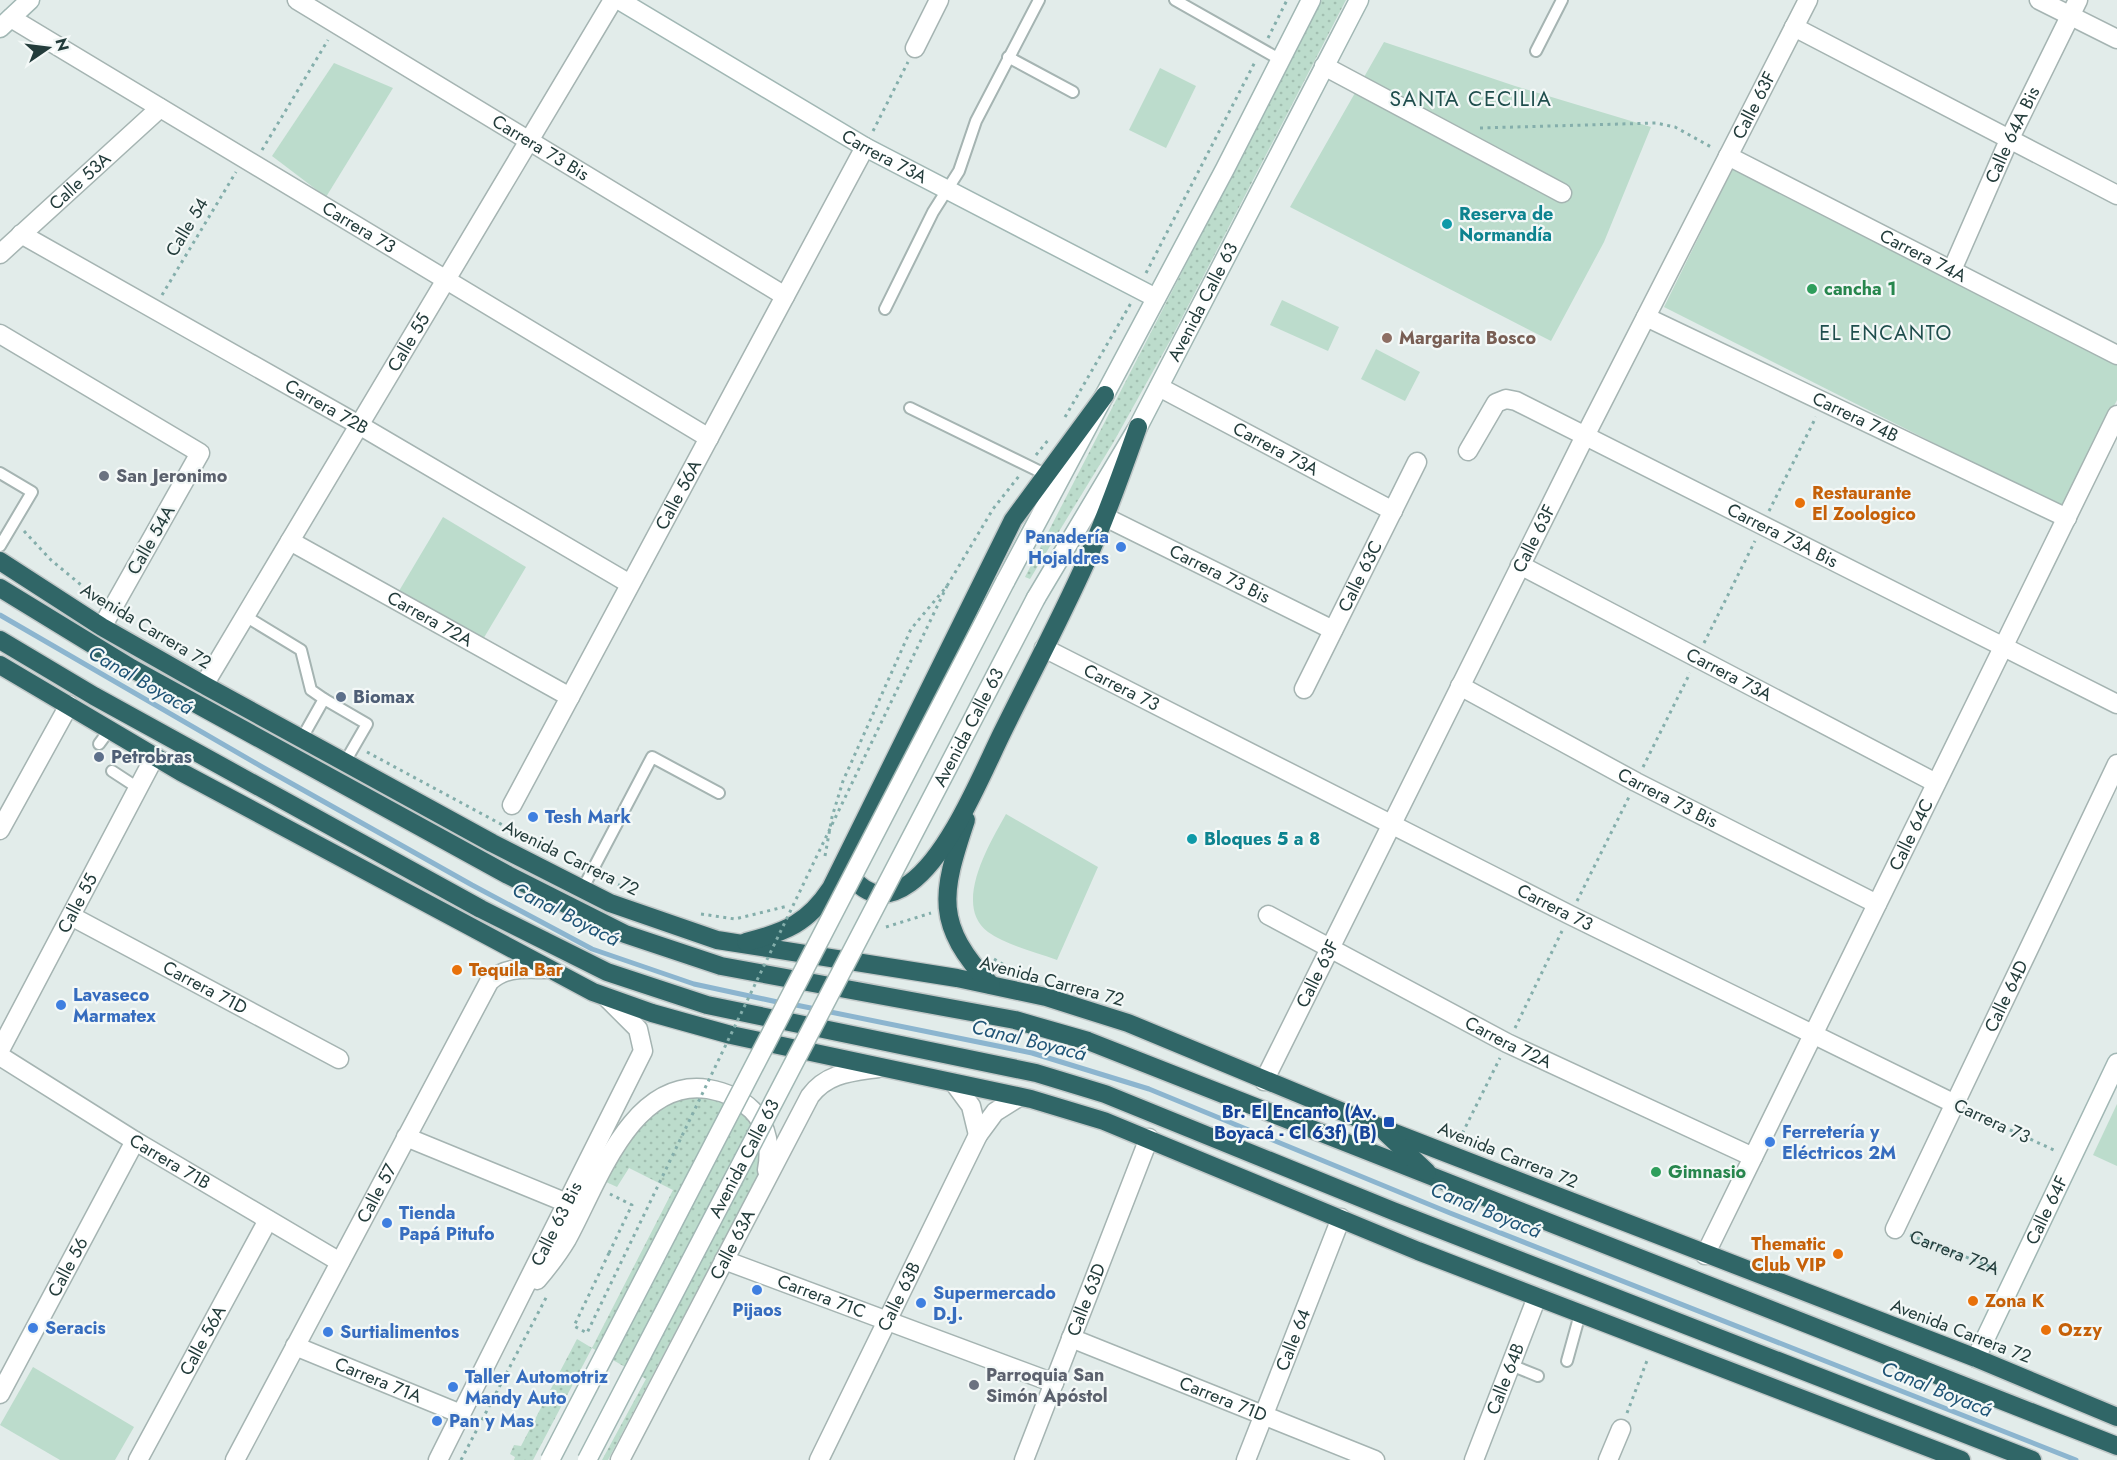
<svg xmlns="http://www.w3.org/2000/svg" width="2117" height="1460" font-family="Jost,sans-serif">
  <defs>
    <pattern id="grass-dots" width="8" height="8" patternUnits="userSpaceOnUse" patternTransform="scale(1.5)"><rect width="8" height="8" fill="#bcdccc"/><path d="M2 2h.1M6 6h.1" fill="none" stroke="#a1beb0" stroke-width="1.8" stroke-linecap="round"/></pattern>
  </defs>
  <rect width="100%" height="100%" fill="#e2ecea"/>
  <g fill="url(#grass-dots)">
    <polygon points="1322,0 1346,0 1171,339 1113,443 1030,579 1025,577"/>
    <path d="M690,1096C739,1102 765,1117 760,1171L608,1460H602L646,1379L592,1348L533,1460H514L515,1457L510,1454L514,1445L521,1446L577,1339L592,1348L673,1190L629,1168L617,1187L604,1181C627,1143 644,1107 690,1096Z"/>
  </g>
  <g fill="#bcdccc">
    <polygon points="1384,42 1515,86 1651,127 1604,242 1551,341 1290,207"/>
    <polygon points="334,63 393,88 326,197 272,156"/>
    <polygon points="1160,68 1196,86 1166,148 1129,130"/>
    <polygon points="1733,168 2117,362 2117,400 2063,508 1664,307"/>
    <polygon points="1282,300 1339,327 1328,351 1270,325"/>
    <polygon points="1376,349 1420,372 1405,401 1361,379"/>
    <polygon points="443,517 526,567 479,646 396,596"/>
    <path d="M1006,814L1098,867L1057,960C1035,952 1006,945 988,932C952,905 990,843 1006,814Z"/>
    <polygon points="2117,1104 2117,1166 2093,1155"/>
    <polygon points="33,1367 134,1427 115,1460 60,1460 0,1425"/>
  </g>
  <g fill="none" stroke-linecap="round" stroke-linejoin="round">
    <g stroke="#8cb5cf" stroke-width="5">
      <polyline points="0,615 264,768 472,885 592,949 694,984 782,1003"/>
      <polyline points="791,1004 1032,1053 1149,1089 1450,1213 2076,1460"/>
    </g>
    <g stroke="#a5b4b2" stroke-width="14">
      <g id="lane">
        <polyline points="1175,0 1281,60"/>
        <polyline points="1536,51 1562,0"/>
        <polyline points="1008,57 1073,92"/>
        <polyline points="885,309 933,212 959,171 976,121 1039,0"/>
        <polyline points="910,408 1051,477"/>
        <polyline points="0,473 32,492 0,546"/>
        <polyline points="245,616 301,650 311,690 324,699"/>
        <polyline points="302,738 324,699 367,724 345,762"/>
        <polyline points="99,744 110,729"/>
        <polyline points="112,771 138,788"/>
        <polyline points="582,890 652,757 719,793"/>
        <polyline points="1567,1361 1580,1314"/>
        <polyline points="1511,1365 1538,1376"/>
      </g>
    </g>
    <g stroke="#a5b4b2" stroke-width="21">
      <g id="street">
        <path id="s2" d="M297,0L785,296"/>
        <polyline points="2039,0 2117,39"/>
        <path id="s3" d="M11,18L709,438"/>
        <polyline points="1794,27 2117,195"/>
        <polyline points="915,48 939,0"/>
        <polyline points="1324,66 1562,193"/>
        <path id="s4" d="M1728,156L2117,355"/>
        <path id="s5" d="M21,234L359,425L630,584"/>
        <path id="s6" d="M0,254L160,108"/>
        <path id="s7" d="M1952,270L2009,140L2078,0"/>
        <path id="s8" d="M1646,317L2067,518"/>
        <polyline points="0,334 200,453 102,627"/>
        <path id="s9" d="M1159,387L1393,511"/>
        <path id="s10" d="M1468,451L1496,403L1506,399L1516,401L2117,704"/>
        <path id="s11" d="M1105,517L1333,630"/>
        <path id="s12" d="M290,541L570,697"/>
        <path id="s13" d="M1520,565L1936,783"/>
        <path id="s14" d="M1044,648L1570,915L1953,1103"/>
        <path id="s15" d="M204,685L613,0"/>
        <path id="s16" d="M1460,686L1636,782L1877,904"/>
        <path id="s17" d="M1304,689L1417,462"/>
        <path id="s18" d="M512,805L865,147"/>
        <polyline points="0,830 69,705"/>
        <path id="s19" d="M1268,915L1507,1043L1753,1157"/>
        <path id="s20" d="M71,916L339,1059"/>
        <path id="s21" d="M0,1050L155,756"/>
        <path id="s22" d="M0,1056L135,1141L340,1262"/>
        <path id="s23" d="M1264,1081L1585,436L1808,0"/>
        <polyline points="954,1083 971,1106 978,1135"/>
        <polyline points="406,1137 567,1203"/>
        <path id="s24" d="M1895,1229L2117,764"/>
        <path id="s25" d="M1705,1255L2117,415"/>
        <path id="s26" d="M724,1260L1054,1383"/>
        <path d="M537,1280C548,1267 558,1254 567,1239C596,1187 631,1077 708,1089C725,1092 740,1098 752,1110C768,1126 771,1149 767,1170"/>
        <path id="s27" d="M1071,1338L1375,1460"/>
        <path id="s28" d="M295,1346L461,1414"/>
        <path id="s29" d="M0,1394L135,1141"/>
        <path id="s30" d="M138,1460L268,1220"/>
        <path id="s31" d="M235,1460L489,982C505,966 525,969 546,969"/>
        <path id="s32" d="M438,1460L643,1051L638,1029L606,997"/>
        <path id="s33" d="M620,1460L810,1096C827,1073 851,1072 878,1068"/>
        <path id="s34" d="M819,1460L978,1135L995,1112L1019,1097"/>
        <path id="s35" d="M1024,1460L1149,1138"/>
        <path id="s36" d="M1246,1460L1341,1218"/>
        <path id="s37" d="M1474,1460L1537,1297"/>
        <polyline points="1608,1460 1621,1429"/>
      </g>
    </g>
    <g stroke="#a1b7b4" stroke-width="21">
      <g id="secondary">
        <path id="s38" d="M619,0L865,147L1156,298"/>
        <polyline points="0,28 30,0"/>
        <polyline points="1005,582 1225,169 1311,0"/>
        <path id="s39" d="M1036,598L1138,427L1359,0"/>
        <path id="s40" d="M1976,1358L2117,1063"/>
      </g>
    </g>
    <g stroke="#c1c8c8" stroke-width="21">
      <g id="highway">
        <polyline points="0,561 102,627 204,685 492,843 610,903 717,940 957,978 1046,997 1128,1023 1379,1127 1976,1358 2117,1417"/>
        <polyline points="0,588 131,668 508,875 625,934 721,966 1015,1020 1088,1041 2117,1446"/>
        <polyline points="0,640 94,696 481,909 607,972 707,1005 1036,1073 1105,1094 1393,1211 2032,1460"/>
        <polyline points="0,665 181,772 593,992 652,1013 731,1035 1031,1099 1104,1121 1418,1251 1961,1460"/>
        <path d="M966,820C941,895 934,924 991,985"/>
        <path d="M844,864C859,893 881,904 910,883C949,855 981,776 1002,733C1030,676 1060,620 1086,562C1106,518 1122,472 1138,427"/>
        <path d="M746,942C786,932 808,923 831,888L1013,520L1105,395"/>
        <polyline points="1386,1133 1427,1172"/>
      </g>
    </g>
    <g stroke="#84aeab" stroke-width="3" stroke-dasharray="3 4.5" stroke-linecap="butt">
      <polyline points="1268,38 1287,0"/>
      <polyline points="1480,128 1656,123 1675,127 1713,148"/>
      <polyline points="873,131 908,62"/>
      <polyline points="262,150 328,40"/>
      <polyline points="1146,273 1256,60"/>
      <polyline points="162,295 236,172"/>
      <polyline points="1065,417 1131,303"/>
      <polyline points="1036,455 1049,439"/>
      <polyline points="1769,511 1816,417"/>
      <polyline points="24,531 51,560 98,599"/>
      <polyline points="1704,643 1755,541"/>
      <polyline points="367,752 549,850"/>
      <polyline points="1643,767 1690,673"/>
      <polyline points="825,856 832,817 843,781 911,629 947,586 993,509 1019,476"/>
      <polyline points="611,882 624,887"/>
      <polyline points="1577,901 1629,797"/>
      <polyline points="701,914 735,919 788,906"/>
      <polyline points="886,927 931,913"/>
      <polyline points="994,959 1014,971"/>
      <polyline points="1515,1028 1562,931"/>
      <polyline points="1969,1111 2056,1151"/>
      <polyline points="1459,1140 1500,1058"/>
      <path id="s1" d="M1910,1235L1999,1270"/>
      <polyline points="609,1253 632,1205 610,1194"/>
      <polyline points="1627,1413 1648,1358"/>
      <polyline points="461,1460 548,1294"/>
    </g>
    <use href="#lane" stroke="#fff" stroke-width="10"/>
    <use href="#street" stroke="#fff" stroke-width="18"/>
    <use href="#secondary" stroke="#fff" stroke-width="18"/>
    <use href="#highway" stroke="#306667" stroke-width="18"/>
    <g stroke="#a1b7b4" stroke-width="21" stroke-linecap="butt">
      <g id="secondary-bridge">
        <polyline points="550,1460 1005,582"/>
        <path id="s41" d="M587,1460L1036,598"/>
      </g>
    </g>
    <polyline stroke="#84aeab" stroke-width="3" stroke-dasharray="3 4.5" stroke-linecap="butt" points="609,1253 574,1326 587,1333 947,586"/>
    <use href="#secondary-bridge" stroke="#fff" stroke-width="18"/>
  </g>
  <g fill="#0f9aa8" stroke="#f3f8f7" stroke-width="2">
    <circle cx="1447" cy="224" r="6"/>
    <circle cx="1192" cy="839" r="6"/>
  </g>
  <g fill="#2e9e5b" stroke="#f3f8f7" stroke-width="2">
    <circle cx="1812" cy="289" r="6"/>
    <circle cx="1656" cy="1172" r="6"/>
  </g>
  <circle fill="#8d6e63" stroke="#f3f8f7" stroke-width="2" cx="1387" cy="338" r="6"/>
  <g fill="#6b7280" stroke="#f3f8f7" stroke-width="2">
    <circle cx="104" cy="476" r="6"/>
    <circle cx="974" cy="1385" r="6"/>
  </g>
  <g fill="#e8710a" stroke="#f3f8f7" stroke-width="2">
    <circle cx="1800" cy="503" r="6"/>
    <circle cx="457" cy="970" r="6"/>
    <circle cx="1838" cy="1254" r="6"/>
    <circle cx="1973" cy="1301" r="6"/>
    <circle cx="2046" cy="1330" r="6"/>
  </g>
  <g fill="#3f7fe0" stroke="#f3f8f7" stroke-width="2">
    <circle cx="1121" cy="547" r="6"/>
    <circle cx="533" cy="817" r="6"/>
    <circle cx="61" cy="1005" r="6"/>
    <circle cx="1770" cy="1142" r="6"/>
    <circle cx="387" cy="1223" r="6"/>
    <circle cx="757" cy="1290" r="6"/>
    <circle cx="921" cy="1303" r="6"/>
    <circle cx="33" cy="1328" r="6"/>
    <circle cx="328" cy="1332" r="6"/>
    <circle cx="453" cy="1387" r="6"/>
    <circle cx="437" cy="1421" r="6"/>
  </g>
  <g fill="#5c6f8a" stroke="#f3f8f7" stroke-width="2">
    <circle cx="341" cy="697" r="6"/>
    <circle cx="99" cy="757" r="6"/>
  </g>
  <rect fill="#1a4fb4" stroke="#f3f8f7" stroke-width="2" x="1383" y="1116" width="12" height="12" rx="3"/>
  <g text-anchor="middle" stroke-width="4.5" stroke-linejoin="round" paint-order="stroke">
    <g font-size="18" fill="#233c3b" stroke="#f3f8f7">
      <text dy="6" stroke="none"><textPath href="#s23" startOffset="1092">Calle 63F</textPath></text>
      <text dy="6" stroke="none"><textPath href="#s7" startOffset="148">Calle 64A Bis</textPath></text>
      <text dy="6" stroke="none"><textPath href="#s2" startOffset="285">Carrera 73 Bis</textPath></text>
      <text dy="6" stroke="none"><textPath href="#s38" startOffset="308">Carrera 73A</textPath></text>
      <text dy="6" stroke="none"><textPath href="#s6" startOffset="108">Calle 53A</textPath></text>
      <text transform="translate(187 227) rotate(-59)" y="6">Calle 54</text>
      <text dy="6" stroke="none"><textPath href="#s3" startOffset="406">Carrera 73</textPath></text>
      <text dy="6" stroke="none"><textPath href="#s4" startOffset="219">Carrera 74A</textPath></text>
      <text dy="6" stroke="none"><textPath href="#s39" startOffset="340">Avenida Calle 63</textPath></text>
      <text dy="6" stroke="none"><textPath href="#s15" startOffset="399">Calle 55</textPath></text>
      <text dy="6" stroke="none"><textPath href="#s5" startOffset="351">Carrera 72B</textPath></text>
      <text dy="6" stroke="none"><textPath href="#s8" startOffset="232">Carrera 74B</textPath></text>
      <text dy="6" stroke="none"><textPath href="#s9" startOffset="132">Carrera 73A</textPath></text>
      <text dy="6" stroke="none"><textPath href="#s18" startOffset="352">Calle 56A</textPath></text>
      <text dy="6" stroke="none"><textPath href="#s10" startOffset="375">Carrera 73A Bis</textPath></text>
      <text dy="6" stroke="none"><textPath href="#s23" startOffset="606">Calle 63F</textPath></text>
      <text transform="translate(151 540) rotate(-60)" y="6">Calle 54A</text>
      <text dy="6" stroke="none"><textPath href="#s11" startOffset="128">Carrera 73 Bis</textPath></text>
      <text dy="6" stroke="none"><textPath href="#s17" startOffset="126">Calle 63C</textPath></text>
      <text dy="6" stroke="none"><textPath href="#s12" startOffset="160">Carrera 72A</textPath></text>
      <text transform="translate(146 626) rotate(31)" y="6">Avenida Carrera 72</text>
      <text dy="6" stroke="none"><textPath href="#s13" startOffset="236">Carrera 73A</textPath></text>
      <text dy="6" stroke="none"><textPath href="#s14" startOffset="87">Carrera 73</textPath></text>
      <text dy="6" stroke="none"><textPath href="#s41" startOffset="826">Avenida Calle 63</textPath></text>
      <text dy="6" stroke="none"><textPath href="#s16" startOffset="236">Carrera 73 Bis</textPath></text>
      <text dy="6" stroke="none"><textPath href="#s25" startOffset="468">Calle 64C</textPath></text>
      <text transform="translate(571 858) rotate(26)" y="6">Avenida Carrera 72</text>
      <text dy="6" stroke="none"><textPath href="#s21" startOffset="166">Calle 55</textPath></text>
      <text dy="6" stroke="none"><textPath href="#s14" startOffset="573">Carrera 73</textPath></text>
      <text dy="6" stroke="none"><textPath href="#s23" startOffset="120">Calle 63F</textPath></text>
      <text transform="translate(1052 981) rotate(15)" y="6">Avenida Carrera 72</text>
      <text dy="6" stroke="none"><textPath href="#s20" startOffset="152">Carrera 71D</textPath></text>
      <text dy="6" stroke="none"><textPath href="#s24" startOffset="258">Calle 64D</textPath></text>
      <text dy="6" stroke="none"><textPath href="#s19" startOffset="272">Carrera 72A</textPath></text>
      <text transform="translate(1992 1121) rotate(25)" y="6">Carrera 73</text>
      <text transform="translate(1508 1155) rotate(22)" y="6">Avenida Carrera 72</text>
      <text dy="6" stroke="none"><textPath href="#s41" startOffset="340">Avenida Calle 63</textPath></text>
      <text dy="6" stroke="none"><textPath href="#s22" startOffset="200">Carrera 71B</textPath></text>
      <text dy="6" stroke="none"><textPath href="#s31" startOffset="302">Calle 57</textPath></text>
      <text dy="6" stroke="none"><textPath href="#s40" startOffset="164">Calle 64F</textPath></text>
      <text dy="6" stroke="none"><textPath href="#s32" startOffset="264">Calle 63 Bis</textPath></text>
      <text dy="6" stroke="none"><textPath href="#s33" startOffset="243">Calle 63A</textPath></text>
      <text dy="6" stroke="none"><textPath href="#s1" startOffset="48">Carrera 72A</textPath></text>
      <text dy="6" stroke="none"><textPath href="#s29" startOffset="144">Calle 56</textPath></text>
      <text dy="6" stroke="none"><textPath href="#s26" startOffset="104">Carrera 71C</textPath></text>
      <text dy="6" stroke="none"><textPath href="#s34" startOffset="182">Calle 63B</textPath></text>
      <text dy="6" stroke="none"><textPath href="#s35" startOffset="172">Calle 63D</textPath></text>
      <text transform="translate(1961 1331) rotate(21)" y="6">Avenida Carrera 72</text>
      <text dy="6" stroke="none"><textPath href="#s36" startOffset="129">Calle 64</textPath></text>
      <text dy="6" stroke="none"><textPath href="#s30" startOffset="136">Calle 56A</textPath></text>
      <text dy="6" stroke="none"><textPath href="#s37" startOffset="87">Calle 64B</textPath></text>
      <text dy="6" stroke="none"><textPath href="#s28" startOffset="90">Carrera 71A</textPath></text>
      <text dy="6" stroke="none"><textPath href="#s27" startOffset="164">Carrera 71D</textPath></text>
    </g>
    <g font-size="18" font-weight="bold" fill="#0d838f" stroke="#f3f8f7" text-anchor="start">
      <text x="1459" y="220">Reserva de<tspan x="1459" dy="21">Normandía</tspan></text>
      <text x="1204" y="845">Bloques 5 a 8</text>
    </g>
    <g font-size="18" font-weight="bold" fill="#27864d" stroke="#f3f8f7" text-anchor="start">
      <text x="1824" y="295">cancha 1</text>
      <text x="1668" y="1178">Gimnasio</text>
    </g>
    <g font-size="18" font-weight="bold" fill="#785e54" stroke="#f3f8f7" text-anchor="start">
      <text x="1399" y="344">Margarita Bosco</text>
    </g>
    <g font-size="18" font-weight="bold" fill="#5b616d" stroke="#f3f8f7" text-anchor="start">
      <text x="116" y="482">San Jeronimo</text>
      <text x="986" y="1381">Parroquia San<tspan x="986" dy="21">Simón Apóstol</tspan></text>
    </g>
    <g font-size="18" font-weight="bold" fill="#c56008" stroke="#f3f8f7" text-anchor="start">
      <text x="1812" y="499">Restaurante<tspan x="1812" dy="21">El Zoologico</tspan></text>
      <text x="469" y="976">Tequila Bar</text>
      <text x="1826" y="1250" text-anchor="end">Thematic<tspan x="1826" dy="21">Club VIP</tspan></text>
      <text x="1985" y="1307">Zona K</text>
      <text x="2058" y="1336">Ozzy</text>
    </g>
    <g font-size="18" font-weight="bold" fill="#366cbe" stroke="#f3f8f7" text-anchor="start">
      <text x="1109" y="543" text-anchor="end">Panadería<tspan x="1109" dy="21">Hojaldres</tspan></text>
      <text x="545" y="823">Tesh Mark</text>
      <text x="73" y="1001">Lavaseco<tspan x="73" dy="21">Marmatex</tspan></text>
      <text x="1782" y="1138">Ferretería y<tspan x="1782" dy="21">Eléctricos 2M</tspan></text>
      <text x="399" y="1219">Tienda<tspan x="399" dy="21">Papá Pitufo</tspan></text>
      <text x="933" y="1299">Supermercado<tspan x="933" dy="21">D.J.</tspan></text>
      <text x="757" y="1316" text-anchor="middle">Pijaos</text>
      <text x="45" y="1334">Seracis</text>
      <text x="340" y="1338">Surtialimentos</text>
      <text x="465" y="1383">Taller Automotriz<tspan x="465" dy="21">Mandy Auto</tspan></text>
      <text x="449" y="1427">Pan y Mas</text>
    </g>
    <g font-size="18" font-weight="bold" fill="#4e5e75" stroke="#f3f8f7" text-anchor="start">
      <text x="353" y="703">Biomax</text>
      <text x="111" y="763">Petrobras</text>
    </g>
    <g font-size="18" font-weight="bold" fill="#164399" stroke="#f3f8f7" text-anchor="end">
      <text x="1377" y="1118">Br. El Encanto (Av.<tspan x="1377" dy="21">Boyacá - Cl 63f) (B)</tspan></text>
    </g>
    <g font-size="20" letter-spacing="1.5" fill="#1f4e4d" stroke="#f3f8f7">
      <text x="1886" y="340">EL ENCANTO</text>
    </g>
    <g font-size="20" font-style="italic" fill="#1f5476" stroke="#f3f8f7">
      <text transform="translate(141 680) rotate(30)" y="7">Canal Boyacá</text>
      <text transform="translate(566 914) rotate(27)" y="7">Canal Boyacá</text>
      <text transform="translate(1029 1040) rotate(14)" y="7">Canal Boyacá</text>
      <text transform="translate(1486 1210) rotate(22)" y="7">Canal Boyacá</text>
      <text transform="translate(1937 1389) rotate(22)" y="7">Canal Boyacá</text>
    </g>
    <g font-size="21" letter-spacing="1.5" fill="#1f4e4d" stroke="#f3f8f7">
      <text x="1471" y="106">SANTA CECILIA</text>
    </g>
  </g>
  <g transform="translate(48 48) rotate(76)" stroke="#f3f8f7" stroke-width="4.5" paint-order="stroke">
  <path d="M0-4.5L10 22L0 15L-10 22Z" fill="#233c3b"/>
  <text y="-9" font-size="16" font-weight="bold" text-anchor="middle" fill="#233c3b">N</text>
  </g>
</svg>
